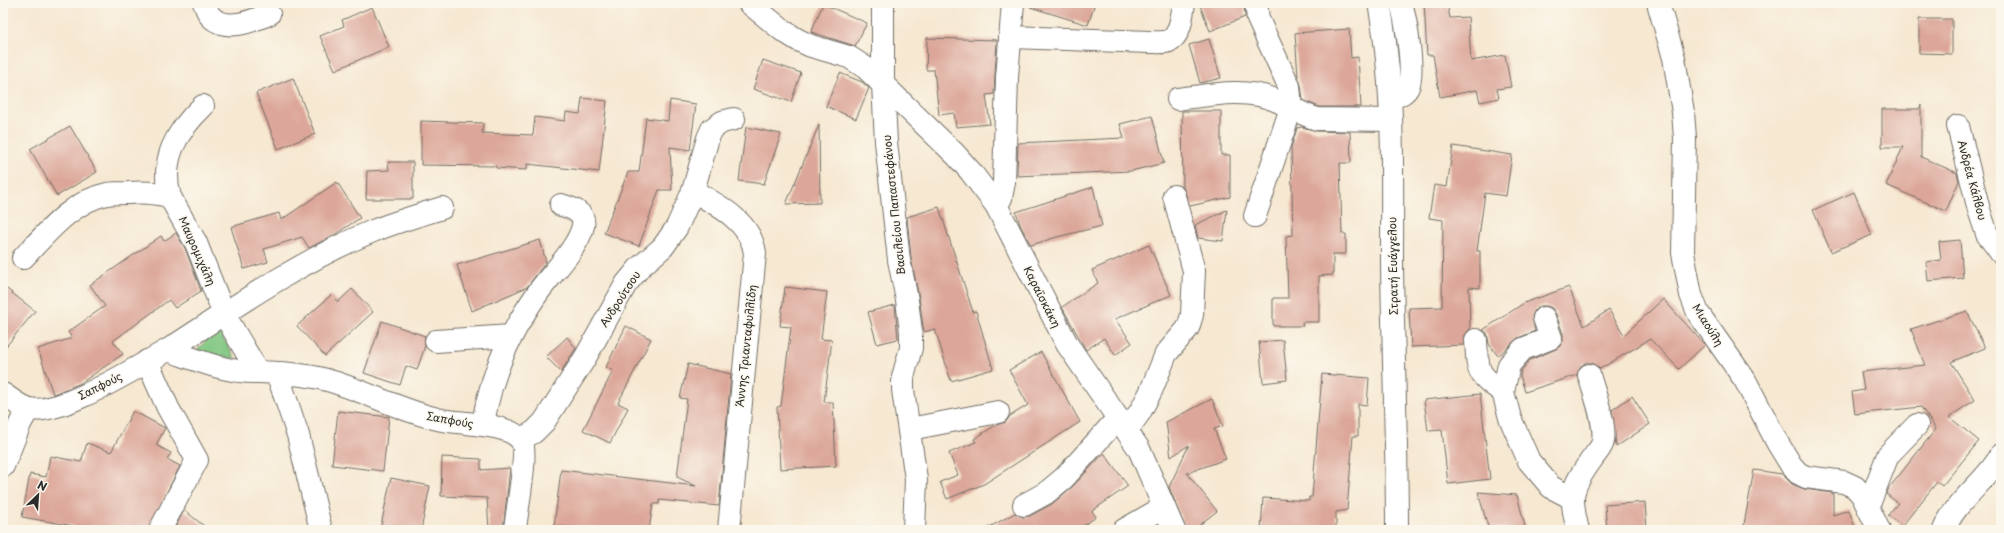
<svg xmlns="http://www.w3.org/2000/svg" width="2004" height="533" font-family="'Playpen Sans',sans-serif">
  <rect width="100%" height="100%" fill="#fbf7ec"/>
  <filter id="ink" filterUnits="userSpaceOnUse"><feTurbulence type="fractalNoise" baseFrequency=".025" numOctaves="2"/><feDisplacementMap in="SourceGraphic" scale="8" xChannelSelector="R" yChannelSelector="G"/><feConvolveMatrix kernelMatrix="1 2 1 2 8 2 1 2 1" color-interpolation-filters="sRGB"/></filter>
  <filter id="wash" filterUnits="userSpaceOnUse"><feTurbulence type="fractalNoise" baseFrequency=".012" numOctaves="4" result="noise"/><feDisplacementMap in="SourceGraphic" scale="16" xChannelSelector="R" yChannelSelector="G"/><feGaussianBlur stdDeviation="0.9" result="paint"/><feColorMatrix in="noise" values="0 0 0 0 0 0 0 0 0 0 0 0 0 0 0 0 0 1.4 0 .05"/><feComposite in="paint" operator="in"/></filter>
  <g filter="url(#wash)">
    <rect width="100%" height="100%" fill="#f6e8d1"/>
    <polygon fill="#82c782" stroke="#567956" points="215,329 219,331 234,356 234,359 196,352"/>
    <g id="blocks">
      <g fill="#dca79a">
        <polygon points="1031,3 1095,3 1088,25 1030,7"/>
        <polygon points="1199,3 1244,3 1245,17 1210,31"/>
        <polygon points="1424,3 1447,3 1450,18 1468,17 1471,61 1505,55 1511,87 1497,89 1499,98 1480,102 1477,90 1440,97 1433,55 1427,55"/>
        <polygon points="823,4 867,23 855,46 811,32"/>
        <polygon points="372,7 389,47 335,70 320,36 344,26 342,20"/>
        <polygon points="1919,19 1952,19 1952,54 1919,53"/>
        <polygon points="1349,29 1351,58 1358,57 1361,107 1319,107 1303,100 1301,85 1298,77 1295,33"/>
        <polygon points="927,38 997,40 994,94 986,95 990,124 956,127 954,113 939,115 934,70 926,70"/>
        <polygon points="1209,39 1221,78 1200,83 1189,45"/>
        <polygon points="763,60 801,73 791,102 753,89"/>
        <polygon points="840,73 862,82 869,88 856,119 826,106"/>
        <polygon points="293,78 315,134 278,149 256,93"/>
        <polygon points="582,98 607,101 599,172 527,164 527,170 496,168 496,166 421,165 421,121 483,123 482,133 533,135 535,117 565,121 566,112 580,114"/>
        <polygon points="670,100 696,104 690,150 670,147 672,190 659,190 639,246 604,233 628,172 639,172 646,118 668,121"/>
        <polygon points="1921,105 1921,157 1957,173 1959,181 1946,211 1886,185 1903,147 1882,147 1882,109 1919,109"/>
        <polygon points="1182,111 1221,111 1221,155 1230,155 1230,197 1190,206 1183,187"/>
        <polygon points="1152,116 1164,163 1131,171 1017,176 1018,143 1124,138 1120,124"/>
        <polygon points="819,125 820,203 786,204"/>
        <polygon points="70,126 97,172 57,196 30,149"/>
        <polygon points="746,127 781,134 764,184 739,181"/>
        <polygon points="1302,127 1317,131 1350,132 1351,163 1340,163 1342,234 1346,234 1346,254 1333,254 1333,275 1319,276 1319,322 1302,322 1303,326 1273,326 1273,298 1288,298 1286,236 1293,235 1291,148 1297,128"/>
        <polygon points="1453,146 1512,155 1506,196 1485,193 1477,251 1480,251 1480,288 1469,287 1470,329 1465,335 1464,345 1411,347 1409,308 1442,307 1443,220 1429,218 1434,185 1447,187"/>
        <polygon points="388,162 413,162 413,199 366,199 367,171 389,170"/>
        <polygon points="337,182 360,218 334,235 309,248 302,237 264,249 268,262 244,269 231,227 279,213 281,220"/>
        <polygon points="1093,187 1102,226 1057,237 1031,245 1021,227 1016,212"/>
        <polygon points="1854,192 1872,235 1831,252 1813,210"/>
        <polygon points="939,207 973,312 976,311 993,369 951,381 935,329 924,332 919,298 911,258 907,217"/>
        <polygon points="1227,210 1223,241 1198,238 1195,225"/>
        <polygon points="176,233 185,248 201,291 175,308 169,300 113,341 123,354 81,383 53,394 38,349 72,338 68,332 105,306 90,285 161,236 164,241"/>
        <polygon points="540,240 546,262 527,287 472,311 457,265"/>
        <polygon points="1960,240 1963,278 1928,281 1926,262 1941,260 1939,242"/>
        <polygon points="1149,245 1171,295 1115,319 1132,343 1115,355 1104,338 1086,350 1062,307 1098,283 1092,270"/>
        <polygon points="3,286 35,311 3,350"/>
        <polygon points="785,287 827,292 821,339 832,340 824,402 833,402 836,466 780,469 777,407 781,406 791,327 780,326"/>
        <polygon points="1569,287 1584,326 1609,310 1624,335 1663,299 1705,345 1679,369 1650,339 1600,369 1592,363 1585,363 1580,367 1577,375 1525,392 1520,375 1521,371 1530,360 1556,349 1560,346 1563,341 1563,334 1556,314 1552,308 1547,306 1540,306 1535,310 1532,316 1535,331 1518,338 1498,356 1489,344 1487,333 1483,330 1524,303"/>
        <polygon points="352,289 373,312 325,356 297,326 331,295 338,302"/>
        <polygon points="895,305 898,339 877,344 868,312"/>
        <polygon points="1967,311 1985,348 1951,362 1975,400 1949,417 1979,441 1942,486 1937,482 1902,526 1888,515 1898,503 1886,494 1889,488 1936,429 1921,407 1855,414 1852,392 1864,390 1861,372 1925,365 1911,329"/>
        <polygon points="382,321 425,336 425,346 417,370 406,366 400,385 364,373"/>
        <polygon points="626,326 651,339 618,403 628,408 610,443 583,430 613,371 606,367"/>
        <polygon points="567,337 576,348 561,372 546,357"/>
        <polygon points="1283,340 1287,380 1263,383 1259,342"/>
        <polygon points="1041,352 1080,422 984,484 947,499 940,482 958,475 949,453 976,442 974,439 996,425 1006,422 1010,416 1028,405 1009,370"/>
        <polygon points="688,364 731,374 719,506 659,500 659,504 653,504 649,530 607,530 554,526 561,470 696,486 677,477 687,399 680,398"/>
        <polygon points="1322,374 1369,378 1367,405 1358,404 1358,436 1353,436 1347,510 1336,512 1336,530 1261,530 1263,498 1309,501 1309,497 1312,497"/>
        <polygon points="1480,394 1490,479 1448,484 1442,430 1428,431 1424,400"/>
        <polygon points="1632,396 1650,424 1616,447 1612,410"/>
        <polygon points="1212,399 1223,426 1214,429 1226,459 1187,473 1217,511 1193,530 1186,530 1169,487 1189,445 1171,457 1166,422"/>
        <polygon points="133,411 165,428 156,445 171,453 167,459 180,466 148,530 72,530 74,526 22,517 30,474 46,477 50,456 81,462 87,443 111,452"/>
        <polygon points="338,411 389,417 383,471 332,465"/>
        <polygon points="1104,453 1128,486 1092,511 1096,517 1077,530 984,530 1015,513 1023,517 1030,516 1052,504 1073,486"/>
        <polygon points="442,457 481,459 481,470 510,468 503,530 489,530 487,498 441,496"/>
        <polygon points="1754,470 1782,474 1792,484 1804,489 1833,493 1833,515 1849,510 1856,530 1743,530"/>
        <polygon points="391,478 430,486 421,530 380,530"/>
        <polygon points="1478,492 1517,495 1526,530 1488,527"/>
        <polygon points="1645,502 1647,530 1607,530 1605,505"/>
        <polygon points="184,510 209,530 174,530"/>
      </g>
    </g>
  </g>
  <g filter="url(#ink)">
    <use href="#blocks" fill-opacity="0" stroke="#726d65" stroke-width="1"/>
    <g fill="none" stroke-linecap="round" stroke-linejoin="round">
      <g stroke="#726d65" stroke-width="24">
        <g id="street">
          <path d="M204,3C206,7 208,14 211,17C227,32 252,21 269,14"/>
          <polyline points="749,3 782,30 798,40 811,46 849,57 866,68 955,154 971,172 996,205 1067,344 1139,449 1174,530"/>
          <polyline points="883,3 883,84 886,142 899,260 907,300 911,332 911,348 903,377 903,390 916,479 914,530"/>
          <path d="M1379,3C1395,89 1392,176 1392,263C1393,352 1397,441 1397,530"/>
          <polyline points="1658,3 1674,58 1683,112 1685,138 1683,253 1691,295 1698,313 1745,380 1777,442 1791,465 1798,473 1806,477 1844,482 1855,487 1862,495 1879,530"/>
          <path d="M1010,37L1150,42C1156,42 1164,43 1169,41C1181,35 1182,15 1184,3"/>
          <path d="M1178,99C1209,95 1246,87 1275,100C1290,106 1302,115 1317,119L1391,120"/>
          <path d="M1390,99C1396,96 1405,94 1408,87C1415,72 1406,20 1401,3"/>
          <polyline points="1958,126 1979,210 1987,234 2001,253"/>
          <path d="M693,191C718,205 751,222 755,253L729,530"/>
          <path d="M170,197C160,159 176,132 203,106"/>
          <polyline points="996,205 1001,198 1004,182 1007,77 1013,3"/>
          <polyline points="1255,216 1291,108 1289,86 1258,19 1256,3"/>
          <path d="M23,258C46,234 72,201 107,194C114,193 121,193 128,193C143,192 156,192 170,197L196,243L224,314L258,372C281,373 305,374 327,380C366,391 403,412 442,420C462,424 508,423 521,440C529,450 516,514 515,530"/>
          <polyline points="1544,318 1551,338 1523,349 1509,365 1503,392 1510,418 1529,461 1551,487 1572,498"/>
          <path d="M1476,340C1478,372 1476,373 1503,392"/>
          <polyline points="436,341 511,336"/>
          <path d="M168,350C233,308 300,261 373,231C395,222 419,215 442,208"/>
          <polyline points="147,361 168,408 197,460 160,530"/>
          <path d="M483,425C490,376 510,332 539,291C552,273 578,248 583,226C586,212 571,208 561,205"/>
          <polyline points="910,429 998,412"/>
          <polyline points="1127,430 1140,412 1151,391 1166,354 1188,328 1192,315 1194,271 1174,196"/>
          <polyline points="521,439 534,432 544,422 585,358 626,284 640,267 663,247 677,227 693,191 708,138 712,129 722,122 734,119"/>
          <polyline points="3,466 20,424 28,409"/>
          <polyline points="1024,505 1046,493 1064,478 1118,418"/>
          <polyline points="1868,507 1888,455 1917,425"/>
          <polyline points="1124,530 1164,507"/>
          <path d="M1578,530C1569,495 1571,488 1592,459C1595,454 1602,448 1603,441C1606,423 1594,393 1589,375"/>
          <path d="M1944,530C1955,501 1986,482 2001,455"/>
        </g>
      </g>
      <g stroke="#726d65" stroke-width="24">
        <g id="secondary">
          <polyline points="277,373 298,435 321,530"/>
          <path d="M3,394C11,399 20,407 29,409C61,416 138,366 168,350C197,360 226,373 258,372"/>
        </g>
      </g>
      <use href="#street" stroke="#fff" stroke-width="22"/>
      <use href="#secondary" stroke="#fff" stroke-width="22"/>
    </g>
  </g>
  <g text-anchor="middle" stroke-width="3" stroke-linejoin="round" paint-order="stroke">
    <g font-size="11" fill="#2b2b2b" stroke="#fbf7ec">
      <text transform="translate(1972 180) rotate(75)" y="4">Ανδρέα Κάλβου</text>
      <text transform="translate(894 205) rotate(-96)" y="4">Βασιλείου Παπαστεφάνου</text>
      <text transform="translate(197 251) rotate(66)" y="4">Μαυρομιχάλη</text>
      <text transform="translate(1393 266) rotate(-91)" y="4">Στρατή Ευάγγελου</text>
      <text transform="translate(1042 297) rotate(63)" y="4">Καραϊσκάκη</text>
      <text transform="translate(620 299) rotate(-57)" y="4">Ανδρούτσου</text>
      <text transform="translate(1708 325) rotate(58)" y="4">Μιαούλη</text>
      <text transform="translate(746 346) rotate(-84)" y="4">Άννης Τριανταφυλλίδη</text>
      <text transform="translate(100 386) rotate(-27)" y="4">Σαπφούς</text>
      <text transform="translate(450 420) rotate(10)" y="4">Σαπφούς</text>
    </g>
  </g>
  <rect width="2004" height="533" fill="none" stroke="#fbf7ec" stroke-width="16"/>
  <g transform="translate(38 495) rotate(25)" stroke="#fbf7ec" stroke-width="3" paint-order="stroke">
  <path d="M0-3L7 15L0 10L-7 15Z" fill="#2b2b2b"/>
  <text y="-6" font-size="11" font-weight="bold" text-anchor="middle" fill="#2b2b2b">N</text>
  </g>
</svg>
